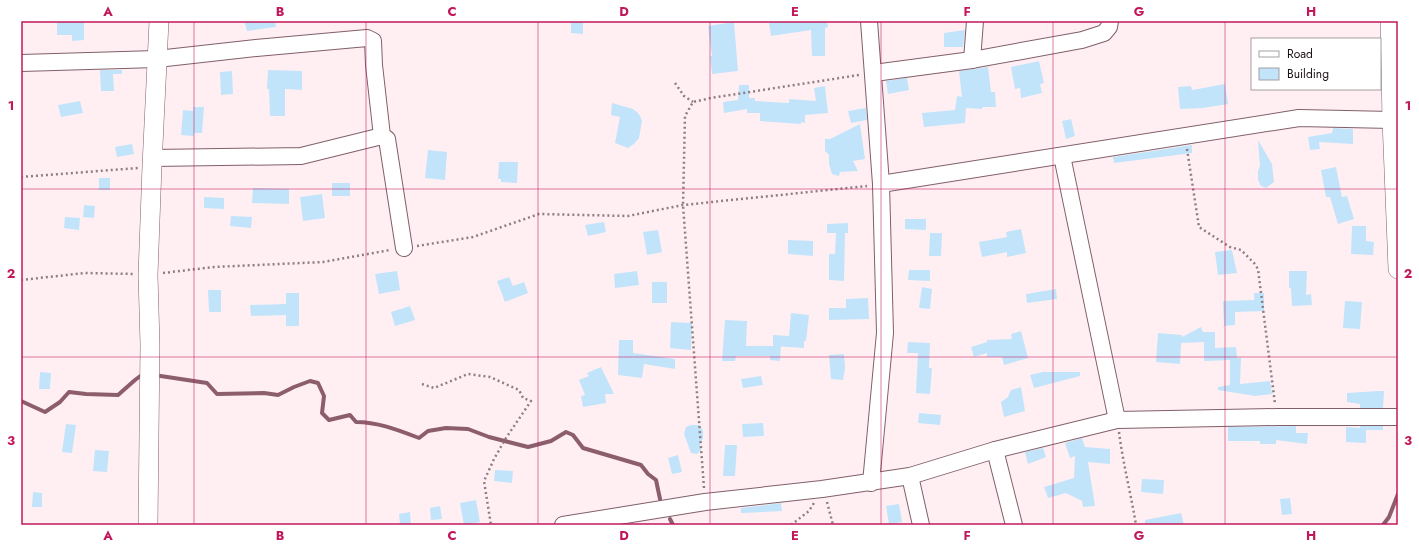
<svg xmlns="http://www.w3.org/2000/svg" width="1419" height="546" font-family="Jost,sans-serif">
  <rect width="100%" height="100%" fill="#ffeff3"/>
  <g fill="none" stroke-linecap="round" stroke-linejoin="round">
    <g stroke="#8c5e6d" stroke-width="4">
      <path d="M154,375L207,383L217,394L264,393L278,395L294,387L310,381L318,383L324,396L322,413L329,420L350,415L356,422C378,422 398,430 419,438L428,431L446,428L468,429L489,437L528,447L551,441L566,432L573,435L583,448L641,465L648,474L656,480L660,499"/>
      <polyline points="21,401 45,412 60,402 69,392 86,394 118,395 135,380 143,374"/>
      <polyline points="670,519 673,525"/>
      <polyline points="1383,525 1389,517 1398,494"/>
    </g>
  </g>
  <g fill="#c2e4fa">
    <polygon points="57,21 84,21 84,40 72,41 72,35 57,35"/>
    <polygon points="244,21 275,21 276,27 247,31"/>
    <polygon points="571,21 583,21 583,34 571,33"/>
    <polygon points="783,21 827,21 828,27 825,28 825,56 812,56 811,30 771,36 769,23"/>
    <polygon points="734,22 738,71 712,74 710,56 712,56 708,26"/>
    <polygon points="965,30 963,47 944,47 944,33"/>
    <polygon points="1039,61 1044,83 1040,84 1042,93 1021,98 1020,88 1015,89 1011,67"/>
    <polygon points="988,67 991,92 995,92 996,107 983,107 982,109 966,108 965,123 924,127 922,113 955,110 957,96 962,97 959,71"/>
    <polygon points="100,70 122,70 122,74 113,74 114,91 101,91"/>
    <polygon points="268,70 302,71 302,90 285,89 285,116 270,116 269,89 267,89"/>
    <polygon points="232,71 233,94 221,95 220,72"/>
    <polygon points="907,78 909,90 888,94 886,81"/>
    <polygon points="1225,84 1228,104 1203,108 1180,109 1178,87 1191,86 1192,90"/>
    <polygon points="739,85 749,85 749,98 755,98 755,101 789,103 789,99 816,101 814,88 825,86 828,113 805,115 805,123 801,122 801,124 760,121 760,113 747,113 747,109 724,113 723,102 738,100"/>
    <polygon points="80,101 83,113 61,117 58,105"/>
    <polygon points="612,103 633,109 638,113 640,116 642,121 639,138 635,143 628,148 615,143 620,117 611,115"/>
    <polygon points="193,107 204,107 202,133 194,133 194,136 181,135 183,110 193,111"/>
    <polygon points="866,108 867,120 851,123 848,111"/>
    <polygon points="1071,119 1075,136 1066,139 1062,121"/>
    <polygon points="860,124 865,159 853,161 858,171 840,172 839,176 832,174 829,164 829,155 825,151 825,139 830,139"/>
    <polygon points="1333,128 1353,129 1353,144 1319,142 1320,149 1310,150 1308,137 1332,133"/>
    <polygon points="1258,140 1272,164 1274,182 1266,188 1261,186 1258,180 1258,171 1260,166"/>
    <polygon points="132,144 134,154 117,157 115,147"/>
    <polygon points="1192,145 1192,153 1114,163 1113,157"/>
    <polygon points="428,150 447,152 445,180 425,178"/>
    <polygon points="499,162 518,162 517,183 501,182 501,179 498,179"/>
    <polygon points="1336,167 1342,197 1347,196 1354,219 1338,224 1330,197 1326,197 1321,170"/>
    <rect x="99" y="178" width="11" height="12"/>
    <rect x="332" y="183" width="18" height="13"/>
    <polygon points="253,188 289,189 289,204 252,203"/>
    <polygon points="322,194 325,218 303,221 300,197"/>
    <polygon points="204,197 224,198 224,209 204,208"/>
    <polygon points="84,205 95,206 94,218 83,217"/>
    <polygon points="231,216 252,217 251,228 230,226"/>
    <polygon points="65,217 80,218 79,230 64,228"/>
    <polygon points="905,219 926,219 926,230 905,229"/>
    <polygon points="604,222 606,232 588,236 585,225"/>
    <polygon points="848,223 848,233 845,233 844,281 829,280 829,254 835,254 836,233 827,233 827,224"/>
    <polygon points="1352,226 1366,226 1366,241 1374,242 1373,255 1351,254"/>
    <polygon points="1021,229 1026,253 1007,257 1007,252 982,257 979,242 1007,237 1006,232"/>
    <polygon points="658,230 662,252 647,255 643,232"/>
    <polygon points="930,233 942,233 941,256 929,256"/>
    <polygon points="788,240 813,241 813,256 788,254"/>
    <polygon points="1232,250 1237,273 1218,275 1215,252"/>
    <polygon points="909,270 930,270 930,281 908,280"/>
    <polygon points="397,271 400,290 379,294 375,274"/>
    <polygon points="637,271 639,285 615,288 614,274"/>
    <polygon points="1289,271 1307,271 1306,295 1311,294 1312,305 1292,306 1291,288 1289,288"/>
    <polygon points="509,277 513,286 524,282 528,293 505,302 497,281"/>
    <rect x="652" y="282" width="15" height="21"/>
    <polygon points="922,287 932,289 930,309 919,308"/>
    <polygon points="1056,289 1057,299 1027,303 1026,294"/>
    <polygon points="208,290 221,290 221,312 209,312"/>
    <polygon points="286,293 299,293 299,326 286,326 286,315 251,316 250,305 286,304"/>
    <polygon points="1254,293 1264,293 1264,311 1235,312 1235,325 1224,326 1223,301 1254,300"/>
    <polygon points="868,298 869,319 829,320 829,308 846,308 846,299"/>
    <polygon points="1345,301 1362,302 1360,329 1343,328"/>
    <polygon points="410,306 415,320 395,326 391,312"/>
    <polygon points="791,313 809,315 806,341 804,341 804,348 773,346 773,335 789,336"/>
    <polygon points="725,320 747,321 746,346 781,346 780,361 770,360 770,356 736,356 735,361 722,361"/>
    <polygon points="671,322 692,323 691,350 670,348"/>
    <polygon points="1201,327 1203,332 1215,332 1215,348 1236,347 1237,358 1241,358 1240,384 1270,381 1272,394 1255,396 1218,390 1218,387 1230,385 1230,360 1204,361 1204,342 1181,343 1180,364 1156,362 1158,333 1182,335 1182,337"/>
    <polygon points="1021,331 1028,358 1004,365 1002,357 987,357 987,353 974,357 971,347 987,342 987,340 1012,339 1011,334"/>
    <polygon points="619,340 633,340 633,353 675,359 675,369 644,364 642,378 618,375"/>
    <polygon points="908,342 930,343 929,368 932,368 930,394 916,393 918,353 907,353"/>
    <polygon points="844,354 845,368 843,380 831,379 829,355"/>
    <polygon points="601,367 614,394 605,394 606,403 583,407 581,396 585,395 579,380 589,376 587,373"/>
    <polygon points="40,372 51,373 50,389 39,389"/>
    <polygon points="1043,372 1080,372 1080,376 1034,388 1030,375"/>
    <polygon points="761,376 763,385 743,388 741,379"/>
    <polygon points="1021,387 1025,411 1004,417 1001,402 1008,397 1011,390"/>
    <polygon points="1379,391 1384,391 1383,408 1360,408 1360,404 1347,402 1347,393"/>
    <polygon points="919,413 941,415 940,425 918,423"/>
    <polygon points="763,423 764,436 743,437 742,424"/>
    <polygon points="66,424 76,425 72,453 62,452"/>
    <polygon points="691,425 700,425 703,431 703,438 700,444 701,450 697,454 691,453 684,434 686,427"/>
    <polygon points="1296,426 1296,433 1308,433 1307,444 1276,440 1276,444 1260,444 1260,441 1228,441 1228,427"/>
    <polygon points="1360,426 1383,426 1383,430 1366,430 1366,443 1346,442 1346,427 1360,428"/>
    <polygon points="1082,438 1085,447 1110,449 1110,464 1088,462 1095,506 1083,507 1082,501 1066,493 1048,498 1044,487 1074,478 1075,456 1070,458 1065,443"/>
    <polygon points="725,445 737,445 735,476 723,476"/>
    <polygon points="1043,448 1046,457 1028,464 1025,452"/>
    <polygon points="95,450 109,451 107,472 93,471"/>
    <polygon points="678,455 682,472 672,474 668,458"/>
    <polygon points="495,470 513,471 512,483 494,481"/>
    <polygon points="1142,479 1164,480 1163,494 1141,492"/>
    <polygon points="33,492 42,493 42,507 32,507"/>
    <polygon points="1290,498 1292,514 1282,515 1280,499"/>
    <polygon points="476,500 480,522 464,525 460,503"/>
    <polygon points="781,503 782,511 741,513 741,508"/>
    <polygon points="899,504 902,522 889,524 886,506"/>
    <polygon points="440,506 442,519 431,520 430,508"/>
    <polygon points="410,512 411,525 400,525 399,514"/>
    <polygon points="1181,513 1184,525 1145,525 1145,520"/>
  </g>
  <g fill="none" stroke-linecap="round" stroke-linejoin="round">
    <g stroke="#815f6a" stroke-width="18">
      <g id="minor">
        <polyline points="869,21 881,184 885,333 871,483"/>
        <polyline points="972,60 1082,40 1104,33 1109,27 1110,21"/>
        <polyline points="21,63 157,59 256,48 367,38 373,41 374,65 382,136"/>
        <polyline points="874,73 972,60 975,21"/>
        <polyline points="1062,156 1117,420 1277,417 1398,417"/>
        <polyline points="152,158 301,156 382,136 387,139 404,248"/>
        <polyline points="881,184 1299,118 1392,120"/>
        <polyline points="995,450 1014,525"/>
        <polyline points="910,476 921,525"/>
        <polyline points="563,525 705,502 822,489 910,476 995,450 1117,420"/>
      </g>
    </g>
    <g stroke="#815f6a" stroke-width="20">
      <g id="tertiary">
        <polyline points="1390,21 1392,120 1398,269"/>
        <polyline points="148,525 150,345 148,275 152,166 159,21"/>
      </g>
    </g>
    <g stroke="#8d7e83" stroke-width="2.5" stroke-dasharray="2 3" stroke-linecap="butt">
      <polyline points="675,83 684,96 693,102"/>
      <polyline points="1187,149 1199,227 1230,247 1241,250 1254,263 1258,269 1275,404"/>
      <polyline points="21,177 138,168"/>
      <polyline points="417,246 473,237 539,214 628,216 683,205 867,186"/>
      <polyline points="163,273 214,267 323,262 390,250"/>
      <polyline points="21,280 85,273 134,274"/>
      <polyline points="422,384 434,388 468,374 490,377 519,390 523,398 531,401 506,438 494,459 484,481 491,525"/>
      <path d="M1119,432C1123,464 1131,494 1136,525"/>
      <polyline points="704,488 683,205 685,116 693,102 711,98 859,75"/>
      <polyline points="827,502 833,525"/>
      <polyline points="791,525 809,511 814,503"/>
    </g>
    <use href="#minor" stroke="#fff" stroke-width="16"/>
    <use href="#tertiary" stroke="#fff" stroke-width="19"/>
  </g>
  <path fill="none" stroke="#c2185b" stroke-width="1" stroke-opacity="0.55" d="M194,21V525M366,21V525M538,21V525M710,21V525M881,21V525M1053,21V525M1225,21V525M21,189H1398M21,357H1398"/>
  <rect width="1419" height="546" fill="none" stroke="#ffffff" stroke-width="44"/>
  <rect x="1251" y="38" width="130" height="52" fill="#ffffff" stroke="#a49fa1"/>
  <rect x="1259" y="51" width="20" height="6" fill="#ffffff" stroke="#a49fa1"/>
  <text x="1287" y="58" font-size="12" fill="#1b0e13">Road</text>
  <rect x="1259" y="68" width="20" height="12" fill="#c2e4fa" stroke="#a49fa1"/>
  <text x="1287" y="78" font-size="12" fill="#1b0e13">Building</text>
  <rect x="22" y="22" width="1375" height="502" fill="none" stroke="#c2185b" stroke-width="1.5"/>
  <g font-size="13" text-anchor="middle" font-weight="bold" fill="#c2185b">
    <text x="108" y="16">A</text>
    <text x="280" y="16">B</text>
    <text x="452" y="16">C</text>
    <text x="624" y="16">D</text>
    <text x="795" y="16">E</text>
    <text x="967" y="16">F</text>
    <text x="1139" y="16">G</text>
    <text x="1311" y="16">H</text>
    <text x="11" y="110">1</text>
    <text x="1408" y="110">1</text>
    <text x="11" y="278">2</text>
    <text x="1408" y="278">2</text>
    <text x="11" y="445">3</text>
    <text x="1408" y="445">3</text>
    <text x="108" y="540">A</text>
    <text x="280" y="540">B</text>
    <text x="452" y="540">C</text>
    <text x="624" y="540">D</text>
    <text x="795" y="540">E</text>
    <text x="967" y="540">F</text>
    <text x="1139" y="540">G</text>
    <text x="1311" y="540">H</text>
  </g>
</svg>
